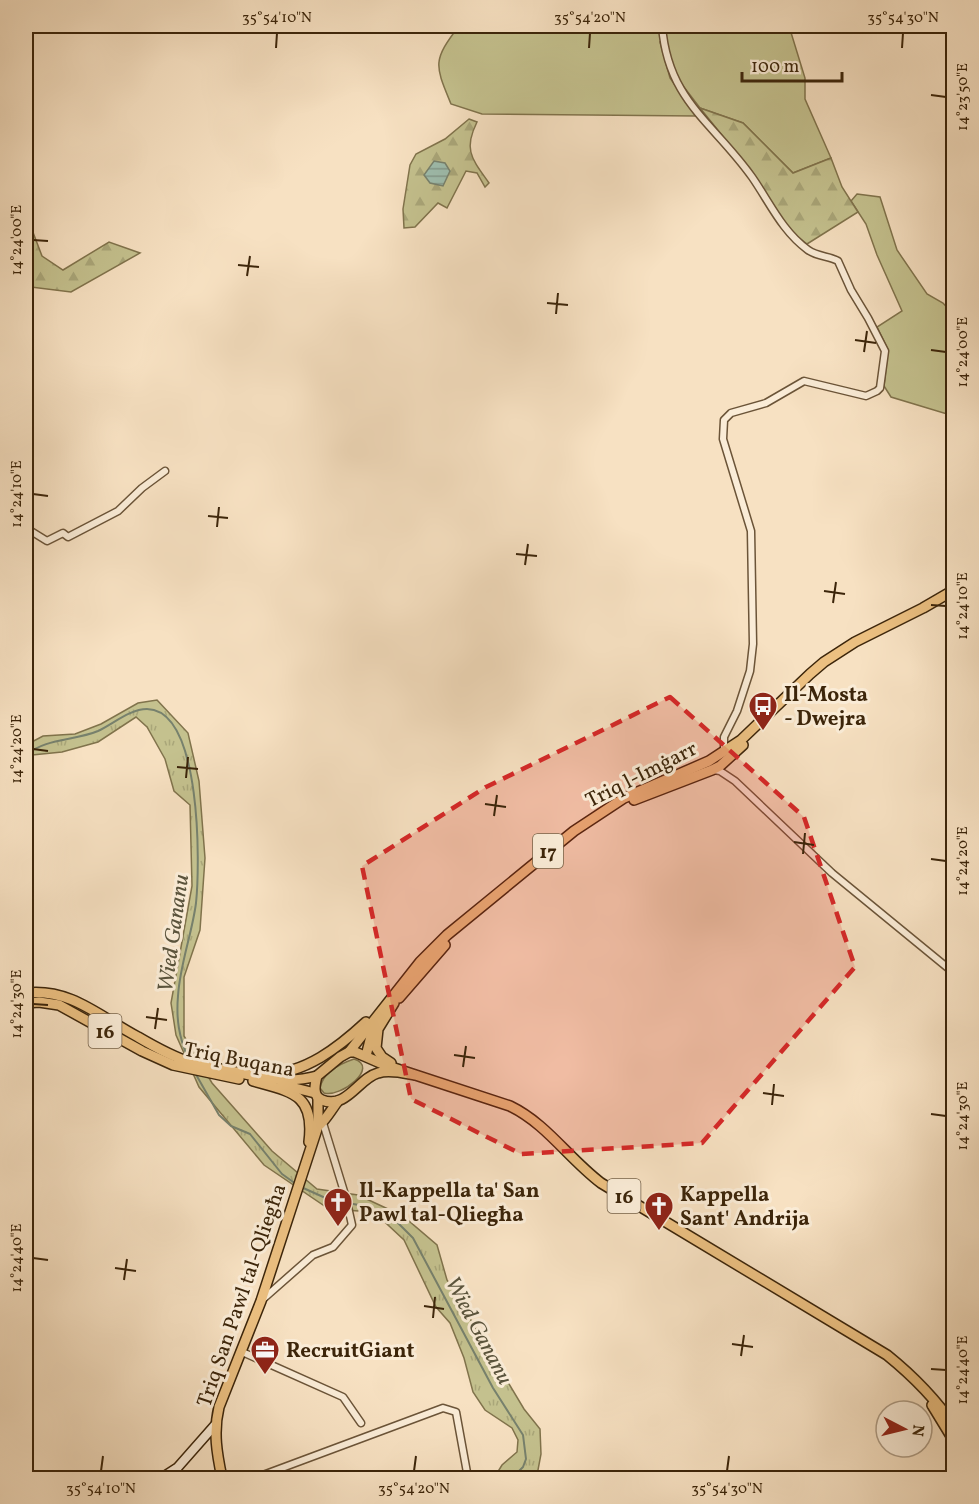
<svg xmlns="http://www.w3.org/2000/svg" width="979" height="1504" font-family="Vollkorn,serif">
  <defs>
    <pattern id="forest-firs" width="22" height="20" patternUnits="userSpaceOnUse" patternTransform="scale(1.5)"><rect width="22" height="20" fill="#c4c18e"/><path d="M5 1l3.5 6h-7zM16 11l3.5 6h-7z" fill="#a9a679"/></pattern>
    <pattern id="park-tufts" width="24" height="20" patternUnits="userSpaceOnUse" patternTransform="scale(1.5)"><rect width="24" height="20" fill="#c4c18e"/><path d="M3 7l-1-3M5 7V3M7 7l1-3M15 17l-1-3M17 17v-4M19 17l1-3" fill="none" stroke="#a9a679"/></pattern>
    <pattern id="water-rules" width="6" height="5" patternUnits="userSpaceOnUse" patternTransform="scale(1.5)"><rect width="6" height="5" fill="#9ebeaf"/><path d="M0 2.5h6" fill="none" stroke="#829a8d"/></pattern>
  </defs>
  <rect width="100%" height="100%" fill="#f7e1c2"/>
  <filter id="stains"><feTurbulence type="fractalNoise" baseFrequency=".00333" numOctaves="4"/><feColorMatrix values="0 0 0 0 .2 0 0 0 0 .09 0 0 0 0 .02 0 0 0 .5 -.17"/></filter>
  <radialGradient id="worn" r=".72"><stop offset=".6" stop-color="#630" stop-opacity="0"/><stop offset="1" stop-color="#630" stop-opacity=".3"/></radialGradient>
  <g fill="#c4c18e" stroke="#80734c" stroke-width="1.5">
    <path d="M459,26H660L662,42H660L670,78L696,116L482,114L451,104C435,65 432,61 459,26Z"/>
    <polygon points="664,26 789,26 805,78 805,99 831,158 793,173 743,123 700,108 677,78 667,48"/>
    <polygon points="857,194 880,197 897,250 927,294 943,303 953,314 953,412 947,414 891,397 884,386 888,350 877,327 902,311 877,255 866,224 851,201"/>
    <path d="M354,1059C380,1067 341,1098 324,1093L320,1088C323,1072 339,1064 354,1059Z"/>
  </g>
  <g fill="url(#forest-firs)" stroke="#80734c" stroke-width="1.5">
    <polygon points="700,108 743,123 793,173 831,158 842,187 858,212 807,244 783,225 750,170"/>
    <path d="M469,119L477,122C463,150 472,159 489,183L485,187L477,173L466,171L447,208L438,203L415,227L404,228L403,209L410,165L416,154L445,139Z"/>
    <polygon points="26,214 42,256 63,270 109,242 140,253 71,292 31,287 26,289"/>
  </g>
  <polygon fill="url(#park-tufts)" stroke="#80734c" stroke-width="1.5" points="157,700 188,733 199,781 205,858 200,930 184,977 184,1036 212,1083 272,1151 317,1189 358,1195 403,1216 437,1245 447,1280 524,1409 540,1429 541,1454 538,1470 533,1478 494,1478 502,1465 517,1452 518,1440 512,1428 485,1410 473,1392 464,1358 450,1323 436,1307 404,1240 374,1212 329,1209 264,1165 199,1087 176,1035 171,1003 192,886 190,805 174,791 165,759 147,727 136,717 98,742 62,752 32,755 26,761 26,745 43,736 75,734 101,724 138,703"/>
  <polygon fill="url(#water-rules)" stroke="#77816d" stroke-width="1.5" points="434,161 445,163 450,171 443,186 430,183 424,175"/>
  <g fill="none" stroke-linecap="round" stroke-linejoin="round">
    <g stroke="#77816d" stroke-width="2">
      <path d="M26,755C46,738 74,741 98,731C113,724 130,709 147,709C202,710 200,865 196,903C192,934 180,964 178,996C176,1019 179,1037 188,1058"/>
      <polyline points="194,1071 219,1115 231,1126 250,1134 282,1174 296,1184"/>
      <polyline points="301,1187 330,1200 359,1205 382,1214 398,1223 413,1238 493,1388 523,1435 526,1459 523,1467 512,1478"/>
    </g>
    <g stroke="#6b5438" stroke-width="9">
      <g id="street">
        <path d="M662,26C668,101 713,122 752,177C770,203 782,231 808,250C818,257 829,256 838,261L851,290L868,318L885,351L880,388L877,391L866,396L804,381L766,403L731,413L724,420L723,439L751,531L753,644L750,671L737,711L724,737V751"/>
        <polyline points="26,528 47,541 63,533 68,537 118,511 142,488 165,471"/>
        <polyline points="713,770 720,771 735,781 832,873 954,973"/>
        <polyline points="262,1300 313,1255 333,1247 352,1225 346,1198 323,1123"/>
        <polyline points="240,1351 343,1397 361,1423"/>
        <polyline points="255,1478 443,1408 456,1412 468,1478"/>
      </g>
    </g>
    <g stroke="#3c250a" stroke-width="11">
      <polyline id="secondary" points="161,1478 178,1467 215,1425"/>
    </g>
    <g stroke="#3c250a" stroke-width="12">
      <g id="primary">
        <polyline points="634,800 712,770 720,766 743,745"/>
        <path d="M26,993C71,988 100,1017 138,1037C155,1047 173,1057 192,1063C206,1067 222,1069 236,1072C264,1078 289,1084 317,1076"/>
        <polyline points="399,998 445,945"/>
        <polyline points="26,1003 39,1002 59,1005 142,1051 173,1065 239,1079"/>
        <polyline points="349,1052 420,962 447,935 574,831 624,798 709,761 741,740 810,674 824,662 855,642 923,608 954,590"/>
        <polyline points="366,1056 371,1036 378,1022"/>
        <polyline points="391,1063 382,1057 376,1048 378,1029 394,1003"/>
        <path d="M266,1074C305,1074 339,1047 366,1022"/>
        <path d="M415,1075C404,1073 389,1069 378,1073C359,1078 346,1110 322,1100C312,1096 315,1084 317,1076L340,1057L349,1052H355L385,1065L510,1106C547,1124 568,1158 601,1183L887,1355C913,1376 935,1398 954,1426"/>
        <path d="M253,1081C292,1092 315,1094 309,1142"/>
        <polyline points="283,1085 315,1093"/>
        <path d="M318,1126C324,1123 333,1107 338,1101"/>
        <polyline points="932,1405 954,1441"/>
        <path d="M222,1478C217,1454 213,1432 219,1407L261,1301L318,1126V1099"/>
      </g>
    </g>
    <use href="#street" stroke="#faecd7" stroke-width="6"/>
    <use href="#secondary" stroke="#faecd7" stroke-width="8"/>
    <use href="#primary" stroke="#ecc081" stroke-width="9"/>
  </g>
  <path fill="#d62828" fill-opacity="0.2" stroke="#d62828" stroke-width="4.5" stroke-dasharray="12 8" stroke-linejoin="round" d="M670,697L804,817L855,967L702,1143L521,1154L411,1099L362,866L486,787Z"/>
  <path fill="none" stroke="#3c250a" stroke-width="2" d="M276,48L277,33M589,48L590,33M902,48L903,33M931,95L946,97M33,240L48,241M238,265L259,267M247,276L250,256M547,303L568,305M556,314L558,293M855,340L876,343M931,350L946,352M864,352L867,331M33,494L48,496M208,516L228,518M217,527L219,507M516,554L537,556M525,565L528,544M824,591L845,594M833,603L836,582M931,605L946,606M33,749L48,751M177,767L198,769M186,778L188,757M485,804L506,807M494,816L497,795M794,842L814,845M803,854L805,833M931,859L946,861M33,1004L48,1005M146,1017L167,1020M155,1029L158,1008M454,1055L475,1058M463,1067L466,1046M763,1093L784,1096M772,1105L774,1084M931,1114L946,1116M33,1258L48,1260M115,1268L136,1271M124,1280L127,1259M424,1306L444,1309M433,1318L435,1297M732,1344L753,1347M741,1356L744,1335M931,1369L946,1370M101,1471L103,1456M414,1471L416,1456M727,1471L729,1456"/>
  <defs>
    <g id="bus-pin" transform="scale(1.5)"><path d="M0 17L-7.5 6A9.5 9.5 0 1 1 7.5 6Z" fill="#8f2418" stroke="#faecd7"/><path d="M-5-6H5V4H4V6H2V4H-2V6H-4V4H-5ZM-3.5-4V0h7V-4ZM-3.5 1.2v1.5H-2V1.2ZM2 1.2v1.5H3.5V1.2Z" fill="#fff"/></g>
    <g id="church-pin" transform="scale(1.5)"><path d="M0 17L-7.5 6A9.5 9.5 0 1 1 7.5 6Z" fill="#8f2418" stroke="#faecd7"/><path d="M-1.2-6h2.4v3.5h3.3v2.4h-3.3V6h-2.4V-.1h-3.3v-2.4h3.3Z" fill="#fff"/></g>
    <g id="office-pin" transform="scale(1.5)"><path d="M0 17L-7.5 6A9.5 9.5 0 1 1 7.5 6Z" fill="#8f2418" stroke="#faecd7"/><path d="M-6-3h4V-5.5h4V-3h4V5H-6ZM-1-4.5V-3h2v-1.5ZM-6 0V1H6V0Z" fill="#fff"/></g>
  </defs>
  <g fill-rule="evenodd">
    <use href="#bus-pin" x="763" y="706"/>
    <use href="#church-pin" x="338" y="1202"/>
    <use href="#church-pin" x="659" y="1206"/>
    <use href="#office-pin" x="265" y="1350"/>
  </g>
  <g text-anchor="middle" stroke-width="6" stroke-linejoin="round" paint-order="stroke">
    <g fill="#faecd7" stroke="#756148" stroke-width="1.5">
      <rect x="533" y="834" width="30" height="34" rx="4.5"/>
      <rect x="88.5" y="1014" width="33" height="34" rx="4.5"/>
      <rect x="607.5" y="1179" width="33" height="34" rx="4.5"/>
    </g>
    <g font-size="20" font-weight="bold" fill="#3c250a">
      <text x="548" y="858">17</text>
      <text x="105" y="1038">16</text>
      <text x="624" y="1203">16</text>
    </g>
    <g font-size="21" font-weight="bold" fill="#3c250a" stroke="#faecd7" text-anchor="start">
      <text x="784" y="701">Il-Mosta<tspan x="784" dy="24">- Dwejra</tspan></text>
      <text x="359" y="1197">Il-Kappella ta' San<tspan x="359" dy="24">Pawl tal-Qliegħa</tspan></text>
      <text x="680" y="1201">Kappella<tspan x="680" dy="24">Sant' Andrija</tspan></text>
      <text x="286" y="1357">RecruitGiant</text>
    </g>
    <g font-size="21" fill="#3c250a" stroke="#faecd7">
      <text transform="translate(641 774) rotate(-27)" y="7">Triq l-Imġarr</text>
      <text transform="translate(239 1059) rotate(11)" y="7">Triq Buqana</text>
      <text transform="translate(241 1295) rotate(-71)" y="7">Triq San Pawl tal-Qliegħa</text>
    </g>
    <g font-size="22" font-style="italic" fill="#59533c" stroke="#faecd7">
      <text transform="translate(172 933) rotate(-82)" y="8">Wied Gananu</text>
      <text transform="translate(480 1330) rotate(62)" y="8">Wied Gananu</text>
    </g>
  </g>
  <rect width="979" height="1504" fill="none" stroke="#f7e1c2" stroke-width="66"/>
  <g transform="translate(904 1429) rotate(97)"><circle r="28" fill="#faecd7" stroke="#ae9c85" stroke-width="1.5"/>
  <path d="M0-4.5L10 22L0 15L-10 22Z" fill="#8f2418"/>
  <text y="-9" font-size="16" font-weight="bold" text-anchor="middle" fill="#3c250a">N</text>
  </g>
  <path d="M742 72v9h100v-9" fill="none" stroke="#3c250a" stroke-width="3"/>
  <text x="751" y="72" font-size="18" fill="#3c250a" stroke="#faecd7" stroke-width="4.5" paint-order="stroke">100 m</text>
  <rect x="33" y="33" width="913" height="1438" fill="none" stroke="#3c250a" stroke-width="2"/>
  <g font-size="15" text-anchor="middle" fill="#3c250a">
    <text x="277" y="22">35°54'10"N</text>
    <text x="590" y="22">35°54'20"N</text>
    <text x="903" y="22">35°54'30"N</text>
    <text transform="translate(962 97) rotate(-90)" y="5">14°23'50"E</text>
    <text transform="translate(16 240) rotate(-90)" y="5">14°24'00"E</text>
    <text transform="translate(962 352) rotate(-90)" y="5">14°24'00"E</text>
    <text transform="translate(16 494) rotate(-90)" y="5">14°24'10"E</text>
    <text transform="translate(962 606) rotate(-90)" y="5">14°24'10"E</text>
    <text transform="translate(16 749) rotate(-90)" y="5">14°24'20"E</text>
    <text transform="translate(962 861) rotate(-90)" y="5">14°24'20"E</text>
    <text transform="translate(16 1004) rotate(-90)" y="5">14°24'30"E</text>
    <text transform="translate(962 1116) rotate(-90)" y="5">14°24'30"E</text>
    <text transform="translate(16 1258) rotate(-90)" y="5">14°24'40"E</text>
    <text transform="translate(962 1370) rotate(-90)" y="5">14°24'40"E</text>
    <text x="101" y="1493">35°54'10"N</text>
    <text x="414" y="1493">35°54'20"N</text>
    <text x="727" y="1493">35°54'30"N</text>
  </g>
  <rect width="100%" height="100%" filter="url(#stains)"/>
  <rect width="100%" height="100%" fill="url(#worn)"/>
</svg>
